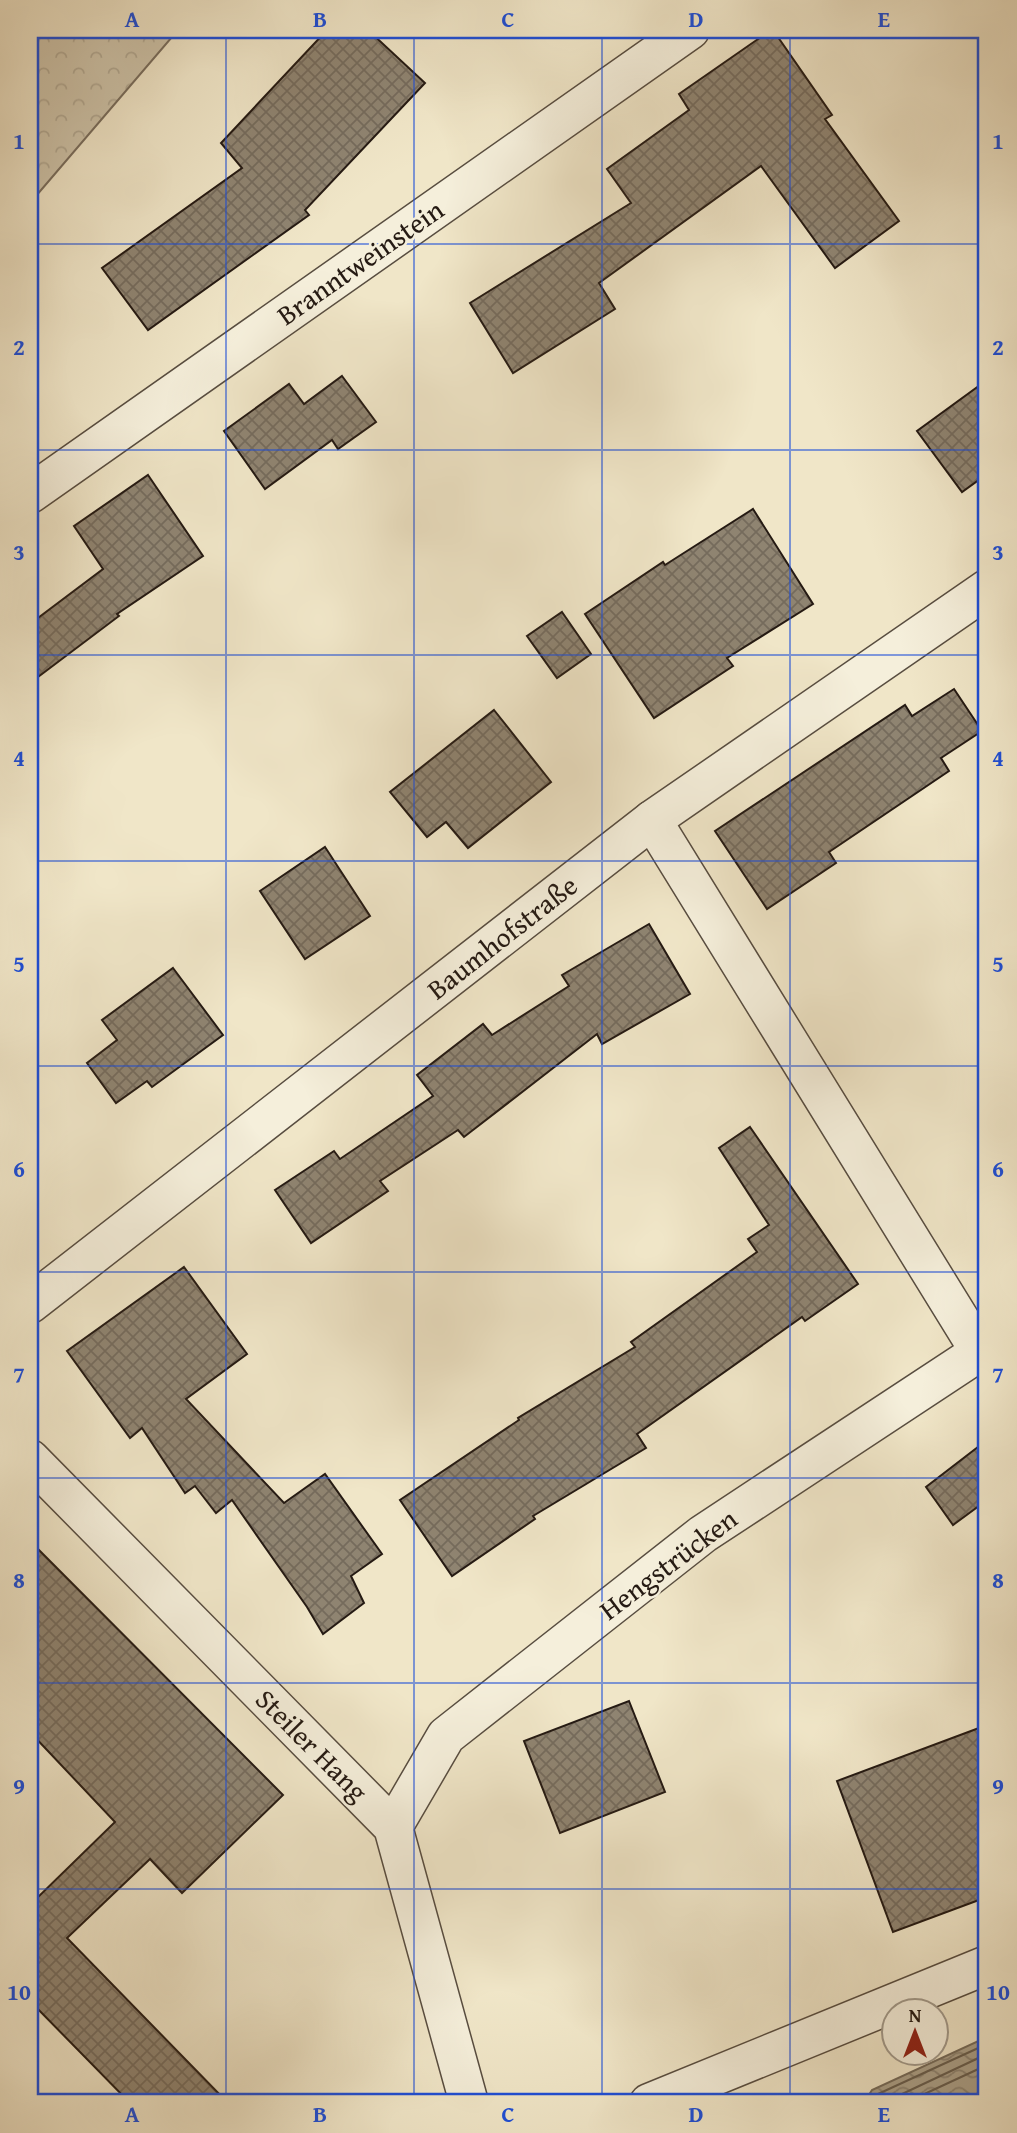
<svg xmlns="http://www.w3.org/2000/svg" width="1017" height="2133" font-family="'Gentium Book Plus',serif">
  <defs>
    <pattern id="forest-crowns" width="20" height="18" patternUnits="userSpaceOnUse" patternTransform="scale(1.75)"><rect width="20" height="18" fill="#cdc3a9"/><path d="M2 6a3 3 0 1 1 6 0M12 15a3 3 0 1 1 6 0" fill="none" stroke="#b0a791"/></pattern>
    <pattern id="water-waves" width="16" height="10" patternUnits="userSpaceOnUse" patternTransform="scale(1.75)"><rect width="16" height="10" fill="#aba18a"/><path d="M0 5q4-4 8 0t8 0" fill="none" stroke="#8b8270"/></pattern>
    <pattern id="building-cross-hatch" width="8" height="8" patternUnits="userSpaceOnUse" patternTransform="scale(1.75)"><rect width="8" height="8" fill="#8f8471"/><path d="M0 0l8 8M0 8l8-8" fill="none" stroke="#756b5c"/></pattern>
  </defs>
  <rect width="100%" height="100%" fill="#f0e6c8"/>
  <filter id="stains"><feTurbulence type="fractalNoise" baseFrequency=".00286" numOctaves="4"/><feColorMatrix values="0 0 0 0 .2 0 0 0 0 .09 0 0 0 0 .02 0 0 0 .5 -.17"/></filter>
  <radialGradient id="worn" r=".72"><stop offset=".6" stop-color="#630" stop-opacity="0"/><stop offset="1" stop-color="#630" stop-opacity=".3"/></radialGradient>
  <polygon fill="url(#forest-crowns)" stroke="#796e5e" stroke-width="2" points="30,30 178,30 30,203"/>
  <polygon fill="url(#water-waves)" stroke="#756b5a" stroke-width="2" points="987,2037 987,2103 864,2103 872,2090"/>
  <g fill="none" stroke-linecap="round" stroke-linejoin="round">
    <g stroke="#685e4e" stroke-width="2">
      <polyline points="873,2103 878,2094 987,2044"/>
      <polyline points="883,2103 987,2054"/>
      <polyline points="905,2103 987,2065"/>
    </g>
  </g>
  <g fill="url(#building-cross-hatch)" stroke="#251a13" stroke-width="2">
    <polygon points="327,30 368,30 425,83 305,210 309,215 148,330 102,268 242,168 221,143"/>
    <polygon points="771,30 773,30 832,115 825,119 899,221 835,268 761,166 599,283 615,309 513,373 470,303 631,203 607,169 689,110 679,94"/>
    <polygon points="342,376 376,422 338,449 332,440 265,489 224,431 289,384 304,404"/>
    <polygon points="987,380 987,474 962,492 917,431"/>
    <polygon points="148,475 203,556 117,614 119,616 30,683 30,624 103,569 74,526"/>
    <polygon points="753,509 813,604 727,658 733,666 654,718 585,614 663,562 665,565"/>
    <polygon points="562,612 591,654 557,678 527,636"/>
    <polygon points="954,689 982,731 941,758 949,771 829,852 836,863 767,909 715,831 905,705 912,716"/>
    <polygon points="494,710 551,782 468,848 446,822 427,837 390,792"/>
    <polygon points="325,847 370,916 305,959 260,891"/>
    <polygon points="649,924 690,994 602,1044 597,1034 464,1137 458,1130 380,1181 388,1191 311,1243 275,1190 334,1151 340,1159 433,1096 417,1075 483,1024 492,1035 569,986 562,975"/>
    <polygon points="173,968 223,1035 152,1087 147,1081 116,1103 87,1063 117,1040 102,1020"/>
    <polygon points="750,1127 858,1284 805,1321 802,1317 637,1434 646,1448 533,1516 535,1519 452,1576 400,1500 519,1420 518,1418 635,1347 631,1342 757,1252 748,1239 769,1225 719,1148"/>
    <polygon points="184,1267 247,1354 186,1399 284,1503 325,1474 382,1554 351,1576 364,1603 323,1634 307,1607 232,1500 216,1513 195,1486 185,1493 142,1428 130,1438 67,1351"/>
    <polygon points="987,1440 987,1500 953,1525 926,1487"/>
    <polygon points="30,1541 283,1795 182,1893 150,1859 67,1938 228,2103 130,2103 30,2001 30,1900 32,1903 115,1822 30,1732"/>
    <polygon points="629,1701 665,1792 560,1833 524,1741"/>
    <polygon points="987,1725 987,1897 893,1932 837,1781"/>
  </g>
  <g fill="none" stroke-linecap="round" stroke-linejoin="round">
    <g stroke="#584d40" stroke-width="41">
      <g id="minor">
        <polyline points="30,494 690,30"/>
        <polyline points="652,820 980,1352"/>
        <polyline points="30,1304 652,820 987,589"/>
        <polyline points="30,1459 393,1827 469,2103"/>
        <polyline points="393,1827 446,1736 703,1534 987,1347"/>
        <polyline points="649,2103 987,1965"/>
      </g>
    </g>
    <use href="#minor" stroke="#f5efdb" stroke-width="38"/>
  </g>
  <path fill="none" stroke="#1d4ed8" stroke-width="2" stroke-opacity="0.55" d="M226,30V2103M414,30V2103M602,30V2103M790,30V2103M30,244H987M30,450H987M30,655H987M30,861H987M30,1066H987M30,1272H987M30,1478H987M30,1683H987M30,1889H987"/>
  <g text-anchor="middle" stroke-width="5" stroke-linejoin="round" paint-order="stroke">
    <g font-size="28" fill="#251a13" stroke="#f5efdb">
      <text transform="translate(360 262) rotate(-35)" y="10">Branntweinstein</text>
      <text transform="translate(502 937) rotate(-38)" y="10">Baumhofstraße</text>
      <text transform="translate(668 1564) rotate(-37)" y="10">Hengstrücken</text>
      <text transform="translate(312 1745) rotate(45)" y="10">Steiler Hang</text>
    </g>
  </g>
  <rect width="1017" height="2133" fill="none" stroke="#f0e6c8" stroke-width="77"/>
  <g transform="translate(915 2032)"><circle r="33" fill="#f5efdb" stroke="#a29a8b" stroke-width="2"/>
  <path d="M0-5L12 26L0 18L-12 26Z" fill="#8f2418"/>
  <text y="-10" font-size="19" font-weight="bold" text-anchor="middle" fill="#251a13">N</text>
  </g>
  <rect x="38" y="38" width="940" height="2056" fill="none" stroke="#1d4ed8" stroke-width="2.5"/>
  <g font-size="23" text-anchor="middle" font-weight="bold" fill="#1d4ed8">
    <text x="132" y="27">A</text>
    <text x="320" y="27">B</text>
    <text x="508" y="27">C</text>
    <text x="696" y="27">D</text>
    <text x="884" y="27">E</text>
    <text x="19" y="149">1</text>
    <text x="998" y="149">1</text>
    <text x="19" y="355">2</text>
    <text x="998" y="355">2</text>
    <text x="19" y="560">3</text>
    <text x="998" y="560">3</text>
    <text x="19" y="766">4</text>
    <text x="998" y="766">4</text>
    <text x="19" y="972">5</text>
    <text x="998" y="972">5</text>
    <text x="19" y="1177">6</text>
    <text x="998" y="1177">6</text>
    <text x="19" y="1383">7</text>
    <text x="998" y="1383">7</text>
    <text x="19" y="1588">8</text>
    <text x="998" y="1588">8</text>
    <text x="19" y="1794">9</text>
    <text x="998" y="1794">9</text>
    <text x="19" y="2000">10</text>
    <text x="998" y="2000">10</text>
    <text x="132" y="2122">A</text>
    <text x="320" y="2122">B</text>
    <text x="508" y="2122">C</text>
    <text x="696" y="2122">D</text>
    <text x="884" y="2122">E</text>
  </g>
  <rect width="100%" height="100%" filter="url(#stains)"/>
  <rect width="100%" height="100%" fill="url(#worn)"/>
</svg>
